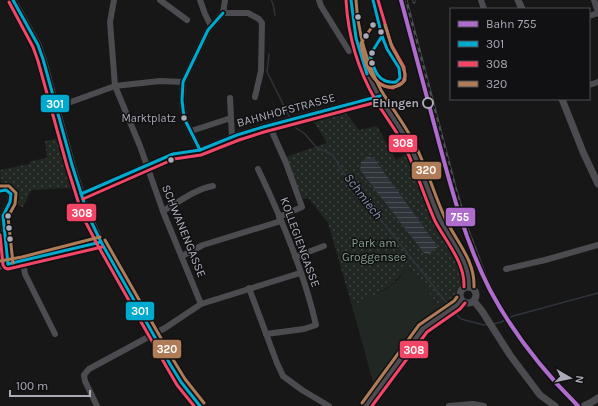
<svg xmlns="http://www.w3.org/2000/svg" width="598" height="406" font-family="Karla,sans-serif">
  <defs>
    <pattern id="green-dots" width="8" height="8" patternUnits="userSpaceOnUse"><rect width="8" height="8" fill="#212722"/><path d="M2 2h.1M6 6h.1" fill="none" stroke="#3f4440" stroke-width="1.8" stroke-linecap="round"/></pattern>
    <pattern id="water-rules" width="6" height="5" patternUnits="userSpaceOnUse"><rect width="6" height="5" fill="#2f343b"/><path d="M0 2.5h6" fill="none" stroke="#4a4f55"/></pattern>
  </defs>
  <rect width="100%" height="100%" fill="#171717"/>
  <g fill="url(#green-dots)" fill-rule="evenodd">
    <path d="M343,109L359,130L377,126L396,160L406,154C414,174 421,195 430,214C440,237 460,255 464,280L456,292V298L433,316L435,301L408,266C390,290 378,294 352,306L328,223L309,199H303L285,157L327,143L311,117ZM374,158L436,244L437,248Z"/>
    <polygon points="59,138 72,188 31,190 23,207 12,204 14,197 12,190 8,188 1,187 0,170 29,164 31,161 47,158 45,141"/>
  </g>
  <polygon fill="#212722" points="408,266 435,301 433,316 435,320 423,328 376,393 352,306 385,290 398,280"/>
  <polygon fill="url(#water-rules)" points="368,157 374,158 436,244 437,248 428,254 424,253 360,170 361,162"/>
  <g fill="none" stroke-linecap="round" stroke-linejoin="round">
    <g stroke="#2f343b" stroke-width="1.5">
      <polyline points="271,0 273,4 275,15"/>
      <polyline points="269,54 267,72 290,118"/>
      <polyline points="292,121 296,128 305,134 316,147 333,155 340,168 449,306"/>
      <polyline points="453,311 461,319 484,325 487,324"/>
      <polyline points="493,324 501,322 513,316 598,293"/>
    </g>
    <g stroke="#4c4c50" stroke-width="6">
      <polyline points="114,0 110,22 115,86 140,146 164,214 201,304"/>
      <polyline points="160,0 187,20"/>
      <polyline points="200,0 205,14 211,26"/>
      <polyline points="319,0 321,6 349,51"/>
      <polyline points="481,0 484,9"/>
      <polyline points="594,0 598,12"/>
      <polyline points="223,13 225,0"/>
      <polyline points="589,16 598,13"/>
      <polyline points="589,85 598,82"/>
      <polyline points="255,97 261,71 262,23 259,19 248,13 223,13 208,30 183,82 182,100 184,118 200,150 237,135 263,127 380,96"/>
      <polyline points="230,98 232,137"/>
      <polyline points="57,107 115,86 160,81 183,82"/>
      <polyline points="269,125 286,163 302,207 279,217"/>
      <polyline points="191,131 231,118"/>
      <path d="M258,169C281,217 304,272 316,325L304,329L266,334"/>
      <path d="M0,191C5,189 8,190 11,194L10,202L3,216L8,264"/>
      <polyline points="81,194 134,172 147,165"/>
      <path d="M163,211C179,202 195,189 213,186"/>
      <polyline points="182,256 203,245 281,221"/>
      <polyline points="295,257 324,246"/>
      <polyline points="23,262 25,274 55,334"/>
      <polyline points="506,269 545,260 598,245"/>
      <polyline points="249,288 277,363 283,376 302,390 329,406"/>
      <polyline points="97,406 85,381 84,375 89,369 165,328 201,304 300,273"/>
      <polyline points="449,406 473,404 484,406"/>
    </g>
    <g stroke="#4c4c50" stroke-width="7">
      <polyline points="13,0 38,45 43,59 72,165 88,215 101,242 170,364 181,382 200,406"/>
      <path d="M351,0C352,29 359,59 373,85C383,105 397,122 408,142C422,170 430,201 445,229C454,246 472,266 469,287"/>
      <polyline points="518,0 522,9"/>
      <polyline points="562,99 583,152 598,184"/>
      <polyline points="0,266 23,262 101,242"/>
      <circle cx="468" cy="295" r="8"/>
      <polyline points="474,301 482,311 510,355 540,395 555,406"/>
      <polyline points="366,406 423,328 457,305 461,300"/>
      <polyline points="584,406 592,402 598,398"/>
    </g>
    <g stroke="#4d4e50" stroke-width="3">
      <g id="rail">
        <polyline points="406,0 455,187 467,228 485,275 498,303"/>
        <polyline points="414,0 414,2"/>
      </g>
    </g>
    <use href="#rail" stroke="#111113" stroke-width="1.5" stroke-dasharray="4.5" stroke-linecap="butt"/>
    <g stroke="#111113" stroke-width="6">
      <g id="bus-1">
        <polyline points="13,0 38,45 43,59 72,165 88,215 101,242 170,364 181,382 200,406"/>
        <polyline points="351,0 356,38 367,74"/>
        <polyline points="373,0 382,36"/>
        <path d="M382,36L387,49L399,68L400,78L396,82C378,84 374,70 370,55Z"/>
        <polyline points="200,150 184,118 182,100 183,82 208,30 223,13"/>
        <polyline points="0,191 6,190 11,194 10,202 3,216 8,264"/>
        <polyline points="81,194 173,154 200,150 237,135 263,127 380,96"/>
        <polyline points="8,264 101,242"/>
      </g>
    </g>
    <g stroke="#111113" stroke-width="6">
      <g id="bus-2">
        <path d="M346,0C348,37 358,70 376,101C385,116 396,130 404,145C416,169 424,196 435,221C446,242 465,262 464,287"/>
        <polyline points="9,2 33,47 38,61 67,166 83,217 97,244 166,366 177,385 194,406"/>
        <path d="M367,62C371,76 377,86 393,88L403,82L405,76L404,67L391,44L378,0"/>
        <polyline points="83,199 174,159 201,155 239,140 264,132 381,101"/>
        <polyline points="0,235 3,265 5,268 8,269 102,247"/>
        <polyline points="372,406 427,332 460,309 465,303"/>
      </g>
    </g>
    <g stroke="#111113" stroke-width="6">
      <g id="bus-3">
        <path d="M356,0C358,32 366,62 381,90C391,107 403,122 412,139C426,164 433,192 445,218C456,241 475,260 474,287"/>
        <path d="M374,24L361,43C363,59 372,88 391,87C398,87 401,85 405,80V74L403,67L392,47L385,25"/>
        <polyline points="0,186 9,186 16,193 15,204 8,217 13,263"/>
        <polyline points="105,240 174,361 185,379 204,403"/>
        <polyline points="0,261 22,257 100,237"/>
        <polyline points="362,403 419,325 454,301 457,297"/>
      </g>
    </g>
    <use href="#bus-1" stroke="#00a9ce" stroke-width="3"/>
    <use href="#bus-2" stroke="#f34667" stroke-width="3"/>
    <use href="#bus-3" stroke="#b07c57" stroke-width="3"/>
    <g stroke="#111113" stroke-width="7">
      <path id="rail-1" d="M401,0C413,45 425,90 437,135C451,188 465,241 490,290C513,333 544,372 578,406"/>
    </g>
    <use href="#rail-1" stroke="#b06ccc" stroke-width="4"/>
  </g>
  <g fill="#aaabb6" stroke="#111113" stroke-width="1.5">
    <circle cx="358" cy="17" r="3.5"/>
    <circle cx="373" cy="25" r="3.5"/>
    <circle cx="381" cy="32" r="3.5"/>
    <circle cx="366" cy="36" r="3.5"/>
    <circle cx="372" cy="53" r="3.5"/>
    <circle cx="372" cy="63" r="3.5"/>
    <circle cx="184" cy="118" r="3.5"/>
    <circle cx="171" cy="160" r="3.5"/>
    <circle cx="8" cy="216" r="3.5"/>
    <circle cx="9" cy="228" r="3.5"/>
    <circle cx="10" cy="239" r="3.5"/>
  </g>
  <circle fill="#111113" stroke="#aaabb6" stroke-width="2" cx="428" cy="103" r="5"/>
  <g text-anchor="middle" stroke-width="3" stroke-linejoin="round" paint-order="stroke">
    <g font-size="11" fill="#aaabb6" stroke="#111113" text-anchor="end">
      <text x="176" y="122">Marktplatz</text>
    </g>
    <g font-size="12" font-weight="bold" fill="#aaabb6" stroke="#111113" text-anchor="end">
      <text x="419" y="107">Ehingen</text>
    </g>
    <g font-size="12" fill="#aaabb6" stroke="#111113">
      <text transform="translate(286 110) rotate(-15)" y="4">BAHNHOFSTRASSE</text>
      <text transform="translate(184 231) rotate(68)" y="4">SCHWANENGASSE</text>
      <text transform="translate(300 242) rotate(70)" y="4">KOLLEGIENGASSE</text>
    </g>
    <g font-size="12" fill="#839f89" stroke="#111113">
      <text x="374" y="247">Park am<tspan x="374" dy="14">Groggensee</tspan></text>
    </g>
    <g font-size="13" font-style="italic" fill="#8593ad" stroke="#111113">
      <text transform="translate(364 196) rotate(53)" y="5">Schmiech</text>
    </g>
  </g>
  <g stroke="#111113" stroke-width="1.5">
    <rect x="40" y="94" width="30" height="19" rx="4" fill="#00a9ce"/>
    <rect x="388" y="134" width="30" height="19" rx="4" fill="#f34667"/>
    <rect x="411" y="161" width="31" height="19" rx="4" fill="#b07c57"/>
    <rect x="66" y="203" width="31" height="19" rx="4" fill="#f34667"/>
    <rect x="445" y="207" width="31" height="20" rx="4" fill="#b06ccc"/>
    <rect x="125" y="301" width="30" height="20" rx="4" fill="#00a9ce"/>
    <rect x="152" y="339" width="30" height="20" rx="4" fill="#b07c57"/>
    <rect x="399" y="340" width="30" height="19" rx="4" fill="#f34667"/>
  </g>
  <g font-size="11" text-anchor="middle" font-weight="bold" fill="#fff">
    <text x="55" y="108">301</text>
    <text x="403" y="147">308</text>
    <text x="426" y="174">320</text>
    <text x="82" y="217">308</text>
    <text x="460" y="221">755</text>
    <text x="140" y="315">301</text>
    <text x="167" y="353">320</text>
    <text x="414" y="354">308</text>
  </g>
  <rect x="450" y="8" width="140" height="92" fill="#111113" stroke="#4e4f54"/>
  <rect x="458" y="21" width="20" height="6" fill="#b06ccc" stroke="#4e4f54"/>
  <text x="486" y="28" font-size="12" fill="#aaabb6">Bahn 755</text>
  <rect x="458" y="41" width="20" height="6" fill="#00a9ce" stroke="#4e4f54"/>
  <text x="486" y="48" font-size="12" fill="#aaabb6">301</text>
  <rect x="458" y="61" width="20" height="6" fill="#f34667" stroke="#4e4f54"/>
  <text x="486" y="68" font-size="12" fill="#aaabb6">308</text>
  <rect x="458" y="81" width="20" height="6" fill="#b07c57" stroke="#4e4f54"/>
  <text x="486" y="88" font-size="12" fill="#aaabb6">320</text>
  <g transform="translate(570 378) rotate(99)" stroke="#111113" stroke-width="3" paint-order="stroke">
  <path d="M0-3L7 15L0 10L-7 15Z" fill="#aaabb6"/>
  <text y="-6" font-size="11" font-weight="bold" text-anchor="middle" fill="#aaabb6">N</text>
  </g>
  <path d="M10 390v6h80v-6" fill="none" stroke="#aaabb6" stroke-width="2"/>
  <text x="16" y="390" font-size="12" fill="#aaabb6" stroke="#111113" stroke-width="3" paint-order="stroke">100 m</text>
</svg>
